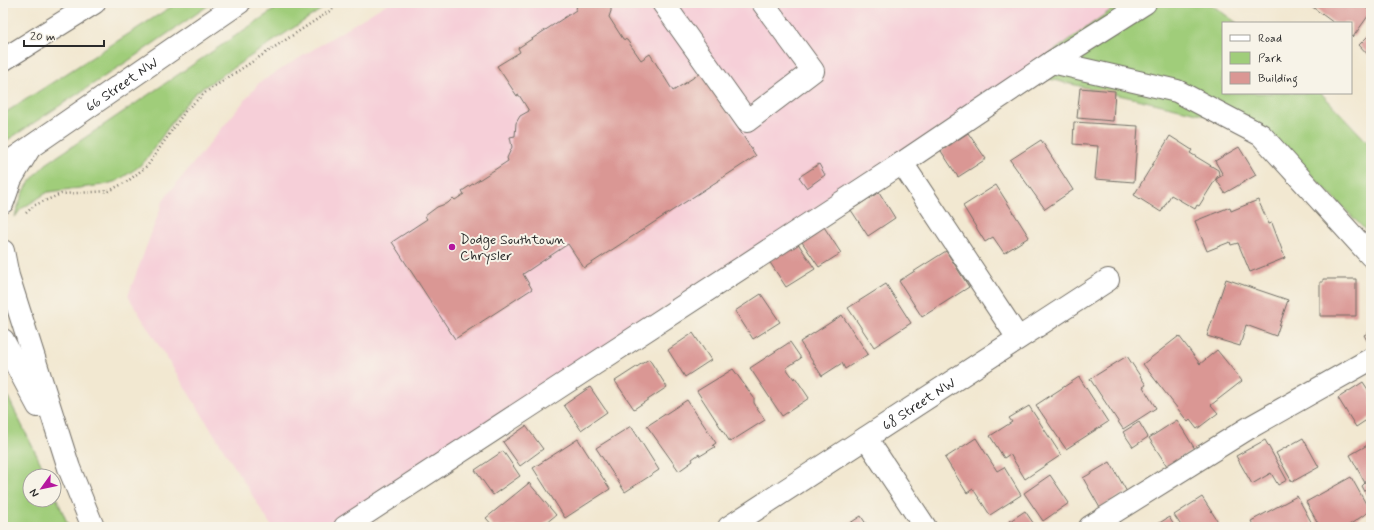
<svg xmlns="http://www.w3.org/2000/svg" width="1374" height="530" font-family="Mynerve,sans-serif">
  <rect width="100%" height="100%" fill="#f7f3e8"/>
  <filter id="ink" filterUnits="userSpaceOnUse"><feTurbulence type="fractalNoise" baseFrequency=".025" numOctaves="2"/><feDisplacementMap in="SourceGraphic" scale="8" xChannelSelector="R" yChannelSelector="G"/><feConvolveMatrix kernelMatrix="1 2 1 2 8 2 1 2 1" color-interpolation-filters="sRGB"/></filter>
  <filter id="wash" filterUnits="userSpaceOnUse"><feTurbulence type="fractalNoise" baseFrequency=".012" numOctaves="4" result="noise"/><feDisplacementMap in="SourceGraphic" scale="16" xChannelSelector="R" yChannelSelector="G"/><feGaussianBlur stdDeviation="0.9" result="paint"/><feColorMatrix in="noise" values="0 0 0 0 0 0 0 0 0 0 0 0 0 0 0 0 0 1.4 0 .05"/><feComposite in="paint" operator="in"/></filter>
  <g filter="url(#wash)">
    <rect width="100%" height="100%" fill="#f2e8d1"/>
    <polygon fill="#f6cfd8" points="388,3 1121,3 1023,73 333,527 272,527 128,296 164,199 259,83"/>
    <g fill="#a0cd7a" stroke="#667c52">
      <polygon points="177,3 212,3 128,61 3,143 3,114"/>
      <path d="M284,3H331L195,93L179,112L145,161L137,168L117,181L103,185L48,192L21,209L15,217C21,193 28,181 46,164Z"/>
      <polygon points="1121,3 1209,3 1237,23 1223,23 1223,93 1321,93 1371,146 1371,236 1267,129 1023,73"/>
      <polygon points="3,387 47,476 30,476 30,500 54,500 54,492 69,527 3,527"/>
    </g>
    <g id="blocks">
      <g fill="#da9794">
        <polygon points="577,3 611,3 611,11 609,17 623,39 627,40 641,60 650,54 673,91 702,72 756,156 584,268 568,244 523,274 532,289 455,339 392,242 427,219 425,216 437,207 448,203 453,198 455,200 464,194 462,191 508,161 507,158 512,147 510,137 515,136 516,123 520,116 529,111 519,95 517,96 497,66 520,52 518,48 576,10"/>
        <polygon points="1307,3 1360,3 1371,12 1353,37 1351,35 1351,23 1334,23"/>
        <polygon points="1371,33 1371,58 1359,45"/>
        <polygon points="1080,88 1115,91 1113,121 1077,118"/>
        <polygon points="1074,122 1138,126 1134,182 1095,179 1098,146 1073,144"/>
        <polygon points="968,133 986,159 958,177 941,151"/>
        <polygon points="1170,136 1192,150 1190,153 1218,170 1219,174 1199,206 1197,205 1195,209 1171,195 1161,212 1134,195"/>
        <polygon points="1041,140 1073,190 1045,209 1010,160"/>
        <polygon points="1239,147 1256,175 1225,193 1216,179 1223,175 1215,161"/>
        <polygon points="819,164 825,175 807,188 799,177"/>
        <polygon points="996,185 1029,237 1004,253 993,237 985,242 963,206"/>
        <polygon points="879,192 895,218 868,236 851,210"/>
        <polygon points="1258,200 1269,224 1272,223 1285,258 1250,272 1238,243 1231,245 1230,242 1207,251 1195,221 1230,207 1231,211"/>
        <polygon points="824,227 841,253 819,267 802,242"/>
        <polygon points="797,242 815,269 786,287 769,261"/>
        <polygon points="946,251 969,287 922,317 899,281"/>
        <polygon points="1226,279 1288,300 1276,336 1246,325 1240,346 1207,336"/>
        <polygon points="1323,279 1356,279 1356,316 1320,316 1320,282 1323,282"/>
        <polygon points="886,284 911,323 874,347 848,308"/>
        <polygon points="761,294 780,322 753,339 735,311"/>
        <polygon points="842,315 868,354 845,369 842,363 822,376 800,342"/>
        <polygon points="1371,331 1371,348 1364,335"/>
        <polygon points="693,333 711,360 685,377 668,350"/>
        <polygon points="1179,336 1200,364 1217,350 1242,381 1211,405 1218,413 1197,429 1190,420 1188,422 1143,364"/>
        <polygon points="790,342 801,358 786,368 794,379 795,377 809,398 782,416 750,368"/>
        <polygon points="1127,356 1146,385 1143,387 1156,408 1123,429 1090,379"/>
        <polygon points="649,359 667,387 634,409 615,381"/>
        <polygon points="733,369 754,398 754,403 765,420 730,442 697,391"/>
        <polygon points="1079,377 1108,422 1066,449 1036,405"/>
        <polygon points="1363,382 1371,394 1371,417 1356,427 1338,398"/>
        <polygon points="590,387 607,412 581,430 564,405"/>
        <polygon points="687,400 716,443 713,445 715,447 700,456 699,454 692,459 693,461 679,471 647,426"/>
        <polygon points="1029,406 1061,455 1025,479 1010,454 1004,458 990,436 1012,422 1009,418"/>
        <polygon points="1177,420 1195,449 1167,466 1149,438"/>
        <polygon points="1139,422 1148,437 1133,447 1123,432"/>
        <polygon points="526,426 543,449 520,466 503,442"/>
        <polygon points="631,426 659,470 625,492 596,448"/>
        <polygon points="976,438 997,471 1004,467 1021,495 990,515 973,489 967,493 945,458"/>
        <polygon points="1303,438 1319,467 1292,482 1276,453"/>
        <polygon points="578,439 610,489 565,518 533,468"/>
        <polygon points="1265,440 1287,480 1278,485 1271,473 1252,484 1236,456"/>
        <polygon points="1371,443 1371,498 1369,499 1362,486 1365,483 1350,455"/>
        <polygon points="503,451 520,476 493,495 475,470"/>
        <polygon points="1110,462 1127,492 1100,508 1083,478"/>
        <polygon points="1050,475 1069,503 1043,521 1024,493"/>
        <polygon points="1351,477 1370,511 1346,527 1320,527 1306,502"/>
        <polygon points="529,483 556,515 541,527 494,527 486,518"/>
        <polygon points="1297,496 1314,527 1254,527 1251,521"/>
        <polygon points="1202,497 1219,523 1213,527 1182,527 1174,515"/>
        <polygon points="1025,511 1036,527 1001,527"/>
        <polygon points="861,516 868,527 844,527"/>
        <polygon points="1169,517 1175,527 1153,527"/>
      </g>
    </g>
  </g>
  <g filter="url(#ink)">
    <use href="#blocks" fill-opacity="0" stroke="#716d65" stroke-width="1"/>
    <g fill="none" stroke-linecap="round" stroke-linejoin="round">
      <g stroke="#716d65" stroke-width="24">
        <g id="minor">
          <polyline points="663,3 747,121 813,71 763,3"/>
          <polyline points="1052,62 1145,3"/>
          <polyline points="902,163 1052,62 1177,91 1261,135 1371,256"/>
          <polyline points="866,438 925,527"/>
          <polyline points="345,527 902,163 1018,338"/>
          <path id="s1" d="M729,527L1108,280"/>
          <polyline points="1090,527 1247,429 1371,359"/>
        </g>
      </g>
      <g stroke="#716d65" stroke-width="24">
        <g id="major">
          <polyline points="3,60 94,3"/>
          <path id="s2" d="M3,166L239,3"/>
        </g>
      </g>
      <g stroke="#716d65" stroke-width="24">
        <g id="highway">
          <polyline points="3,202 11,179 29,149"/>
          <polyline points="3,251 8,276 69,468 93,527"/>
          <polyline points="3,340 38,406"/>
        </g>
      </g>
      <polyline stroke="#716d65" stroke-width="2.5" stroke-dasharray="1 3" stroke-linecap="butt" points="26,213 35,205 61,194 109,191 128,181 148,165 186,110 206,92 342,3"/>
      <use href="#minor" stroke="#fff" stroke-width="22"/>
      <use href="#major" stroke="#fff" stroke-width="22"/>
      <use href="#highway" stroke="#fff" stroke-width="22"/>
    </g>
  </g>
  <circle fill="#b5179e" stroke="#f7f3e8" stroke-width="1.5" cx="452" cy="247" r="4"/>
  <g text-anchor="middle" stroke-width="4" stroke-linejoin="round" paint-order="stroke">
    <g font-size="14" fill="#2b2b2b" stroke="#f7f3e8">
      <text dy="5" stroke="none"><textPath href="#s2" startOffset="144">66 Street NW</textPath></text>
      <text dy="5" stroke="none"><textPath href="#s1" startOffset="226">68 Street NW</textPath></text>
    </g>
    <g font-size="14" fill="#2b2b2b" stroke="#f7f3e8" text-anchor="start">
      <text x="460" y="244">Dodge Southtown<tspan x="460" dy="16">Chrysler</tspan></text>
    </g>
  </g>
  <rect width="1374" height="530" fill="none" stroke="#f7f3e8" stroke-width="16"/>
  <rect x="1222" y="22" width="130" height="72" fill="#f7f3e8" stroke="#a5a39c"/>
  <rect x="1230" y="35" width="20" height="6" fill="#ffffff" stroke="#a5a39c"/>
  <text x="1258" y="42" font-size="12" fill="#2b2b2b">Road</text>
  <rect x="1230" y="52" width="20" height="12" fill="#a0cd7a" stroke="#a5a39c"/>
  <text x="1258" y="62" font-size="12" fill="#2b2b2b">Park</text>
  <rect x="1230" y="72" width="20" height="12" fill="#da9794" stroke="#a5a39c"/>
  <text x="1258" y="82" font-size="12" fill="#2b2b2b">Building</text>
  <g transform="translate(42 488) rotate(237)"><circle r="19" fill="#f7f3e8" stroke="#a5a39c"/>
  <path d="M0-3L7 15L0 10L-7 15Z" fill="#b5179e"/>
  <text y="-6" font-size="11" font-weight="bold" text-anchor="middle" fill="#2b2b2b">N</text>
  </g>
  <path d="M24 40v6h80v-6" fill="none" stroke="#2b2b2b" stroke-width="2"/>
  <text x="30" y="40" font-size="12" fill="#2b2b2b" stroke="#f7f3e8" stroke-width="3" paint-order="stroke">20 m</text>
</svg>
